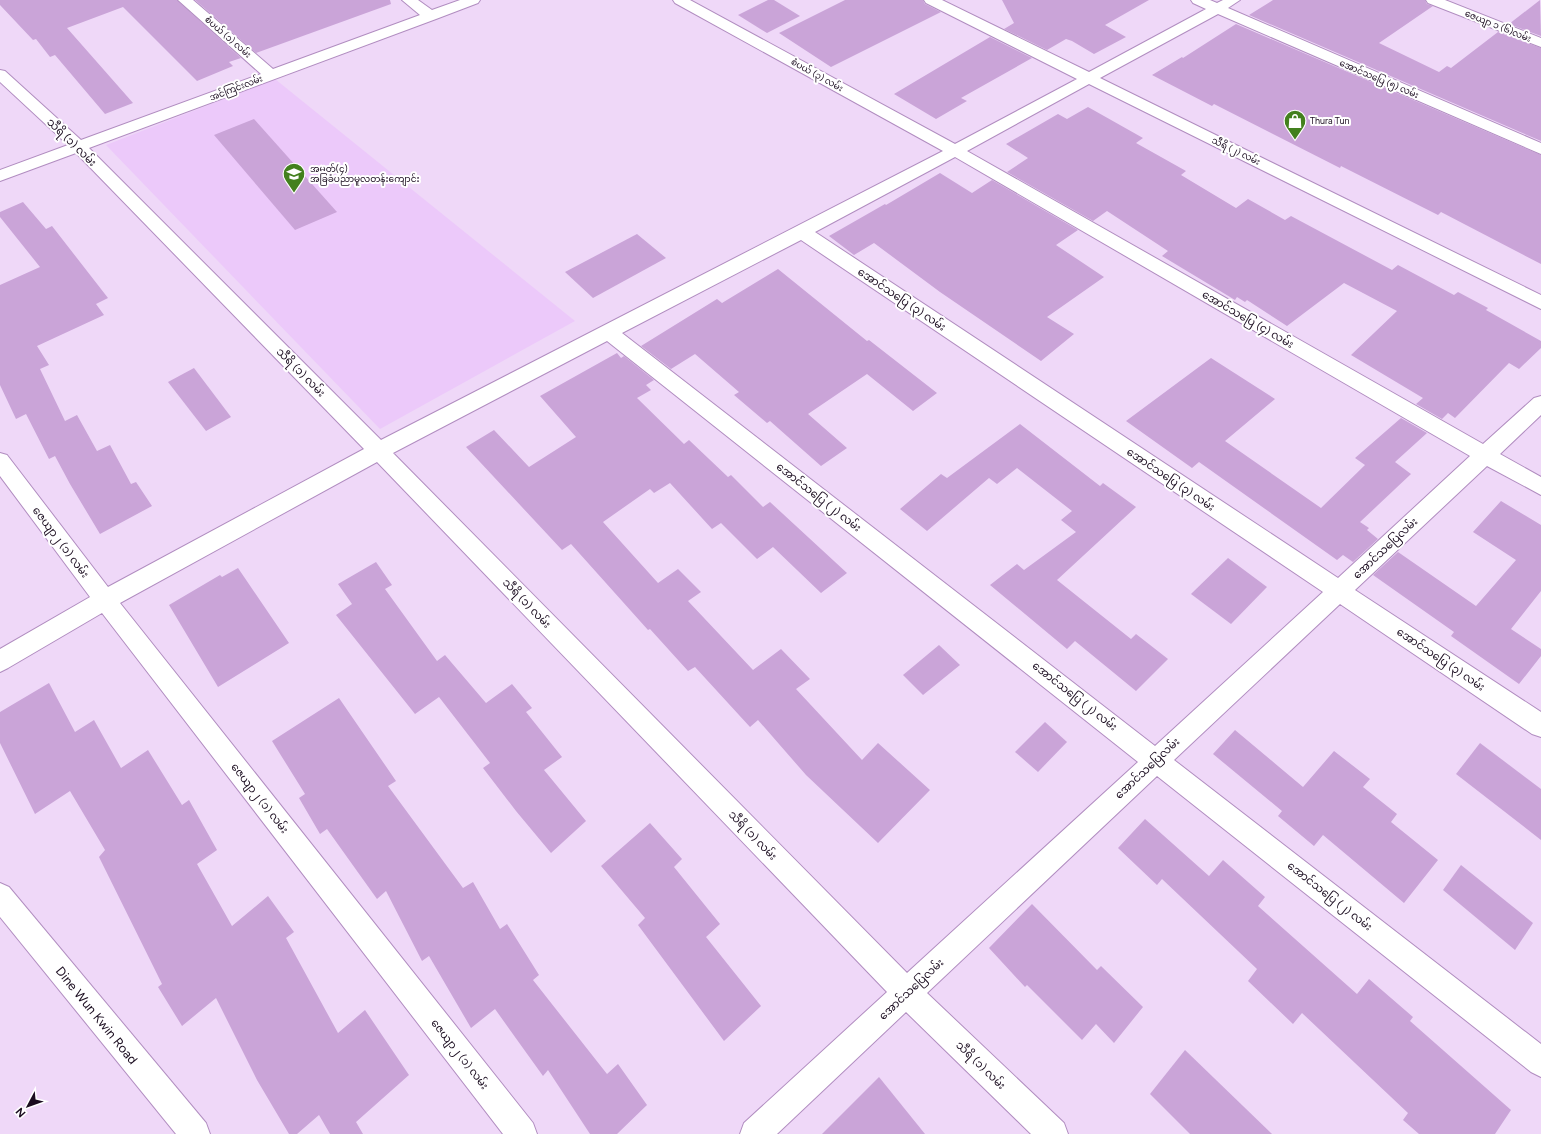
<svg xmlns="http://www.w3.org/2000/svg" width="1541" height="1134" font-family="Figtree,'Noto Sans Myanmar',sans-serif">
  <rect width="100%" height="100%" fill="#efd8f8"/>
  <polygon fill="#ecc9fa" points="275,79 575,321 380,429 106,145"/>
  <g fill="#caa4d8">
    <polygon points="0,0 177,0 241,58 229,62 233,66 197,81 123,7 67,28 133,103 105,114 55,55 50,57 36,39 33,40 0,5"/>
    <polygon points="195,0 390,0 391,4 256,53"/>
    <polygon points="768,0 774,0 800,16 767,33 738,15"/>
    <polygon points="845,0 923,0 925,4 941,12 831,67 779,33"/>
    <polygon points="1002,0 1149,0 1105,25 1126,37 1094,54 1072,41 1066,39 1047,50 1004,29 1014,23"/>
    <polygon points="1273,0 1425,0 1427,4 1433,6 1379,43 1439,72 1447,66 1451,68 1498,32 1541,48 1541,141 1249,15"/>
    <polygon points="1540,0 1541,36 1509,24"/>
    <polygon points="1236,24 1541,155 1541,264 1441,212 1438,215 1341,166 1340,168 1214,104 1212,106 1152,75 1182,57 1183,58"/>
    <polygon points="990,37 1032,58 961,98 967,101 936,119 894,94"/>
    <polygon points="1088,107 1143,138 1136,143 1186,171 1181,175 1236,208 1248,199 1285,220 1291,216 1392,270 1398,265 1454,295 1458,292 1488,308 1486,310 1541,341 1541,348 1519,369 1509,363 1455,418 1448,413 1442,419 1416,404 1423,398 1351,355 1397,311 1344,283 1287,326 1247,300 1245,302 1237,297 1235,300 1162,256 1168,251 1107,211 1093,221 1007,172 1028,158 1006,144 1058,114 1067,119"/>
    <polygon points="254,119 337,212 295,230 214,135"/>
    <polygon points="940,173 972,193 992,180 1078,230 1056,245 1104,277 1047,317 1074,334 1041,361 940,292 874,243 854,255 829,236 885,204 886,205"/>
    <polygon points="23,202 46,229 52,226 108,298 96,304 104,315 37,346 49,365 40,369 65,421 77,415 97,451 110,445 131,484 136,482 152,506 100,534 70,484 55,456 49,459 26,414 16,419 0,385 0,285 40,267 0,217 0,212"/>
    <polygon points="637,234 666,258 593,298 565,272"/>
    <polygon points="778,269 867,341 869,340 937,393 913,411 867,374 808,414 847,448 821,466 770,421 767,423 734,395 739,392 695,354 671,369 641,346 717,299 722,303"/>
    <polygon points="617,353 621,358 624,356 654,380 646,385 651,390 637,398 684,444 689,440 728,477 731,475 763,507 770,502 847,573 821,593 773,547 757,559 721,523 712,529 670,483 654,493 650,489 603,522 658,583 678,569 701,592 688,601 753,670 781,649 810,679 796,689 862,760 878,743 930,790 878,843 806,775 758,720 750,727 695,667 688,671 650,629 648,630 571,544 562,550 466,447 494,430 529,467 576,437 540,396"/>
    <polygon points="1211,358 1275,399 1225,441 1321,508 1365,465 1355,458 1401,418 1427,433 1395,462 1411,474 1360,522 1369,528 1367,530 1378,539 1353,562 1343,555 1337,560 1199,462 1192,468 1126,421"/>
    <polygon points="194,368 231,417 206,431 168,382"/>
    <polygon points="1020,424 1100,486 1103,483 1136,507 1057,580 1131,639 1136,634 1168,659 1136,691 1075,641 1067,649 990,585 1017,564 1024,570 1076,532 1061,520 1072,511 1017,468 997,484 989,478 927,531 900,509 941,474 947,478"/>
    <polygon points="1501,501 1541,525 1541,591 1511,629 1541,649 1541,656 1519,684 1451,636 1454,632 1373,575 1398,552 1476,606 1516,560 1473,532"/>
    <polygon points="1228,558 1267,587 1231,624 1191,594"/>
    <polygon points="376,562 392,585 385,589 437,661 445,655 486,703 512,684 532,708 526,712 562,757 544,770 586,821 551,853 516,811 483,768 490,763 439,697 415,714 336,615 352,604 338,584"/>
    <polygon points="238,568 289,643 218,687 169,605 220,575 222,577"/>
    <polygon points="939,645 960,665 923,695 903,675"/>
    <polygon points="49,683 75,732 94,720 121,768 148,750 182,805 189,800 217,850 197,864 232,926 268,896 294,932 286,938 338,1033 365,1010 409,1075 356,1122 363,1134 330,1134 319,1115 297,1134 289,1134 257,1080 216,998 182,1026 158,987 162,984 99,857 105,850 70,791 35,814 0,743 0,712"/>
    <polygon points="339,698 396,781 388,786 463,888 473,882 500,929 507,924 539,975 533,980 607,1074 618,1064 647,1105 617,1134 590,1134 548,1070 543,1076 495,1009 471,1028 429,956 422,961 386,891 377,899 327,829 320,834 299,798 305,794 272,741"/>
    <polygon points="1045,722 1067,742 1038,772 1015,752"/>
    <polygon points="1235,730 1303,787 1334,751 1370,779 1363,787 1397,814 1391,822 1438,860 1404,903 1323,835 1314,846 1278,816 1282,811 1213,754"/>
    <polygon points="1480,743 1541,789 1541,840 1456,774"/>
    <polygon points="1145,819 1209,876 1223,860 1265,897 1258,906 1357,994 1369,979 1413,1017 1410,1021 1511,1110 1495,1134 1419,1134 1403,1120 1408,1113 1302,1013 1293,1024 1248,981 1257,969 1162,879 1157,885 1118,848"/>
    <polygon points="650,823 682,859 674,867 720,924 706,937 761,1006 724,1041 638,925 645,918 601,866"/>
    <polygon points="1461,865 1533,923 1515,950 1443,890"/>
    <polygon points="1032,904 1097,970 1101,966 1143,1007 1114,1043 1096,1024 1082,1040 1027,985 1025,987 989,948"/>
    <polygon points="1185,1050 1272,1134 1190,1134 1150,1094"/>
    <polygon points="879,1077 925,1134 822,1134"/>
  </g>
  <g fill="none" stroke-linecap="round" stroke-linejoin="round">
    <g stroke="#b18dc0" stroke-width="2">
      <g id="street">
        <path d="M178,0H193L273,69L420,15L402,0H418L432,10L460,0H480L478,3L436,19L89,148L381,440L943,151L675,3L673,0H690L955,144L1077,79L926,3L924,0H942L1089,72L1206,9L1193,3L1191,0H1210L1217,3L1223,0H1240L1228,8L1541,143V154L1218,14L1100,78L1541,295V309L1089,84L967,151L1483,444L1534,398L1541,396V415L1500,454L1541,477V495L1487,466L1355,590L1541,712V737L1532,734L1340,604L1174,760L1541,1044V1077L1531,1072L1157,776L927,993L1064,1123L1068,1134H1031L906,1012L777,1134H740L744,1123L887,992L377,462L120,603L533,1123L537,1134H503L102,613L8,668L0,672V649L90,597L0,476V453L7,455L108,587L364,449L76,153L0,181V170L68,145L0,82V70L5,71L81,140L261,74ZM955,157L1470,456L1338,578L815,232ZM801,240L1323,592L1155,746L622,333ZM607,341L1138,762L907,973L393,453Z"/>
        <polygon points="1426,0 1445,0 1541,38 1541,47 1428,3"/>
        <polygon points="0,883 9,887 206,1123 210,1134 176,1134 0,917"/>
      </g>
    </g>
    <use href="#street" fill="#fff" fill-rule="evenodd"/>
  </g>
  <defs>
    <g id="shop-pin" transform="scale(1.15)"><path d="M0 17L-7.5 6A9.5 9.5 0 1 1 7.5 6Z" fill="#43801e" stroke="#fff"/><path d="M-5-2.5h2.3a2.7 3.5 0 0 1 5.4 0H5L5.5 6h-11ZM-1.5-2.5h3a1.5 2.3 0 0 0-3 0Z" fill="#fff"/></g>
    <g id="school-pin" transform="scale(1.15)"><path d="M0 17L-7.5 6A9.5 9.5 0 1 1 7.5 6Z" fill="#43801e" stroke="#fff"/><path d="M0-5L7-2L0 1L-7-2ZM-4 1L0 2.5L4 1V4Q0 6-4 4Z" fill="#fff"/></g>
  </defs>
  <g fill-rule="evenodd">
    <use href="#shop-pin" x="1295" y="121"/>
    <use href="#school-pin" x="294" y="174"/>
  </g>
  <g text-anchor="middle" stroke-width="4" stroke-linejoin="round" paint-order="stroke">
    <g font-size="9" fill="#1a0c1f" stroke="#fff">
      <text transform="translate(1498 26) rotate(22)" y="3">ဇေယျာ ၁ (၆)လမ်း</text>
      <text transform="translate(228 37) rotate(41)" y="3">စံပယ် (၁) လမ်း</text>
      <text transform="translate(817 75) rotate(29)" y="3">စံပယ် (၃) လမ်း</text>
      <text transform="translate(1379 79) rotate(23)" y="3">အောင်သပြေ (၅) လမ်း</text>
      <text transform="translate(236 88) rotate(-21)" y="3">အင်ကြင်းလမ်း</text>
      <text transform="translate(1236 151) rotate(26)" y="3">သီရိ (၂) လမ်း</text>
    </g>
    <g font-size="9" fill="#1a0c1f" stroke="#fff" text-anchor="start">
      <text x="1310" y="124">Thura Tun</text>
      <text x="310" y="172">အမှတ်(၄)<tspan x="310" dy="10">အခြခံပညာမူလတန်းကျောင်း</tspan></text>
    </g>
    <g font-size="11" fill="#1a0c1f" stroke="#fff">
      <text transform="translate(72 142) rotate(44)" y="4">သီရိ (၁) လမ်း</text>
      <text transform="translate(902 299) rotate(34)" y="4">အောင်သပြေ (၃) လမ်း</text>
      <text transform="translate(1248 319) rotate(30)" y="4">အောင်သပြေ (၄) လမ်း</text>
      <text transform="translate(301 372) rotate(45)" y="4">သီရိ (၁) လမ်း</text>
      <text transform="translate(1171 479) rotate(34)" y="4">အောင်သပြေ (၃) လမ်း</text>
      <text transform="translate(819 497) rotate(38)" y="4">အောင်သပြေ (၂) လမ်း</text>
      <text transform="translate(61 542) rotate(53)" y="4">ဇေယျာ၂ (၁) လမ်း</text>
      <text transform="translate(1385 548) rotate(-43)" y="4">အောင်သပြေလမ်း</text>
      <text transform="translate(527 603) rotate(46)" y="4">သီရိ (၁) လမ်း</text>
      <text transform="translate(1441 659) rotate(34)" y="4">အောင်သပြေ (၃) လမ်း</text>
      <text transform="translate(1075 696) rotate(38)" y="4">အောင်သပြေ (၂) လမ်း</text>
      <text transform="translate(1147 768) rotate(-43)" y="4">အောင်သပြေလမ်း</text>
      <text transform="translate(260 798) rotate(52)" y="4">ဇေယျာ၂ (၁) လမ်း</text>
      <text transform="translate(753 835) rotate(46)" y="4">သီရိ (၁) လမ်း</text>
      <text transform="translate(1330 896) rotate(38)" y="4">အောင်သပြေ (၂) လမ်း</text>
      <text transform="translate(911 989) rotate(-43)" y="4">အောင်သပြေလမ်း</text>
      <text transform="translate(460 1054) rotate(52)" y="4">ဇေယျာ၂ (၁) လမ်း</text>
      <text transform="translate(981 1065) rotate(44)" y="4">သီရိ (၁) လမ်း</text>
    </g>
    <g font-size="13" fill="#1a0c1f" stroke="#fff">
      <text transform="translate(97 1015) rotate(51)" y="5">Dine Wun Kwin Road</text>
    </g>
  </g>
  <g transform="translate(28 1106) rotate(229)" stroke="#ffffff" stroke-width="3" paint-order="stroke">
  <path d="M0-3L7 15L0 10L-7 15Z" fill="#1a0c1f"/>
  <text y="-6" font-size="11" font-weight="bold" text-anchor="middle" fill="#1a0c1f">N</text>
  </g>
</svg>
